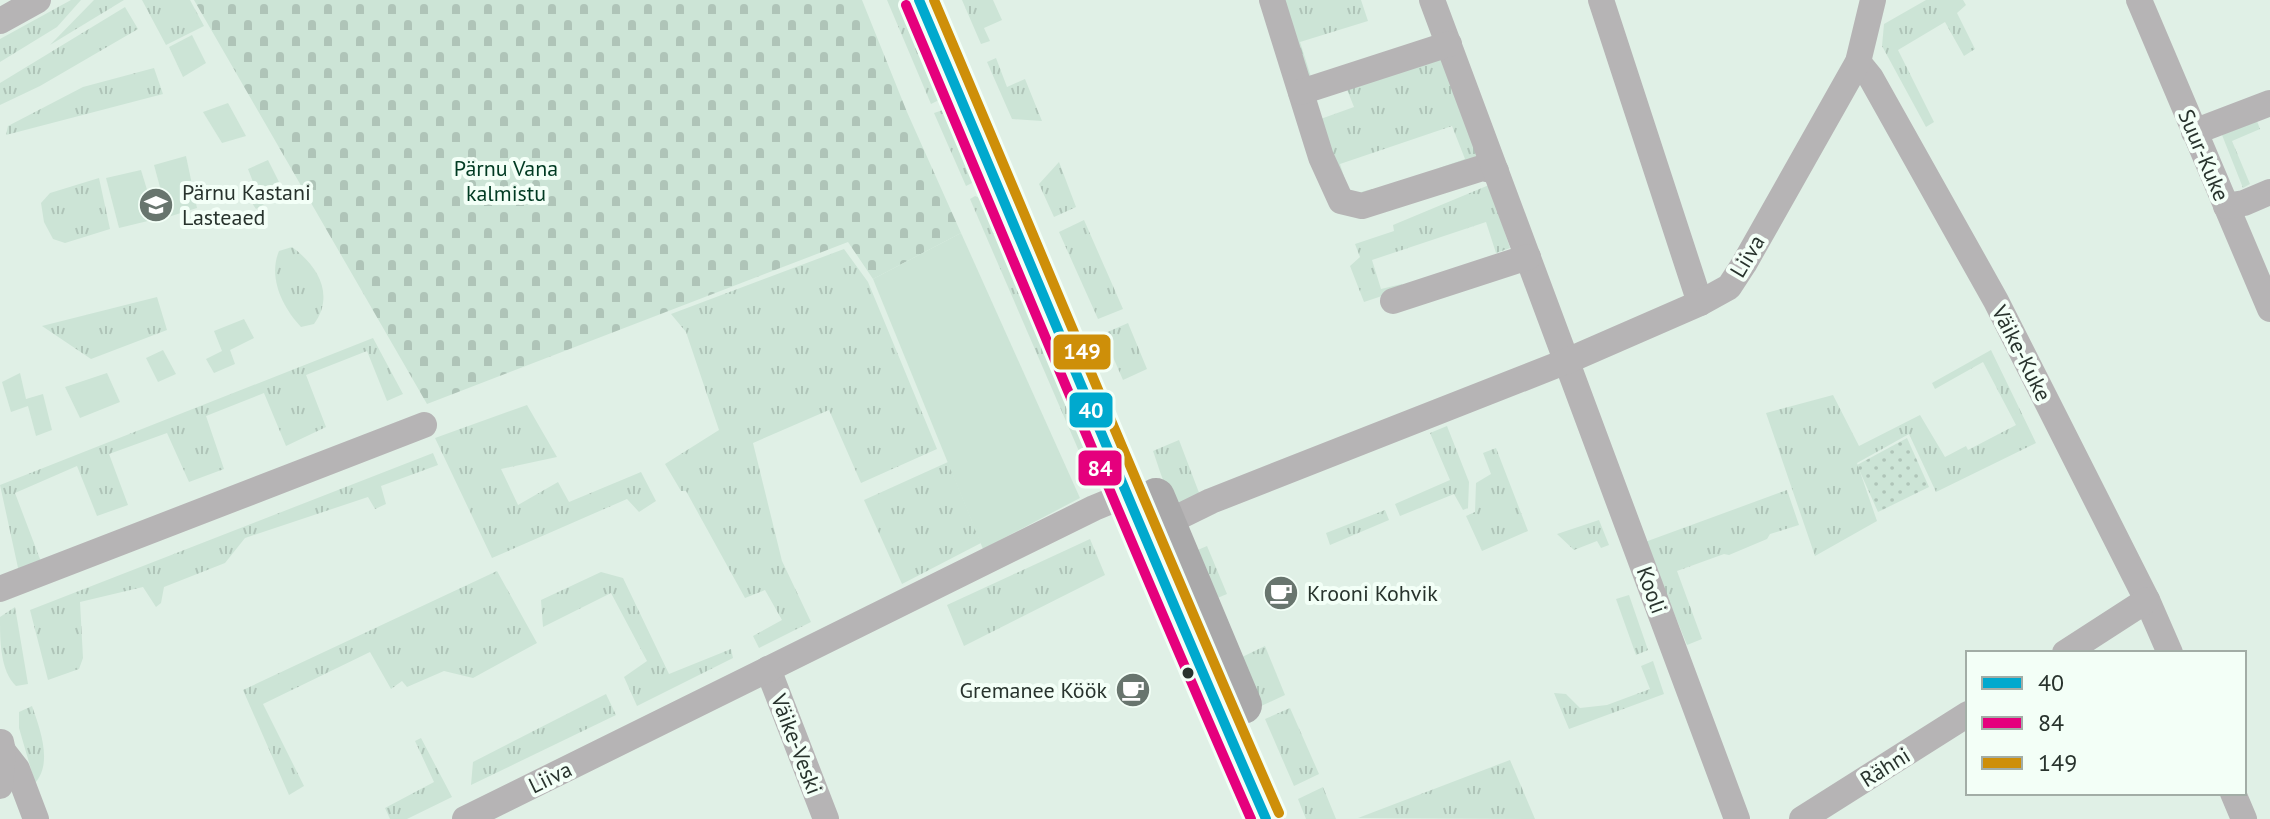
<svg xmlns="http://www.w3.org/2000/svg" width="2270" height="819" font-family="'PT Sans',sans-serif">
  <defs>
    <pattern id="grass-tufts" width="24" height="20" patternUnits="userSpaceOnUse" patternTransform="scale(2)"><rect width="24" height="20" fill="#cce4d6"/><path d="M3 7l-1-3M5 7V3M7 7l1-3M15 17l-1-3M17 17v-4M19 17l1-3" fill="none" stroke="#afc4b8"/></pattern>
    <pattern id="cemetery-stones" width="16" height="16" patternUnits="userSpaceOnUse" patternTransform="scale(2)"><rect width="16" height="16" fill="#cce4d6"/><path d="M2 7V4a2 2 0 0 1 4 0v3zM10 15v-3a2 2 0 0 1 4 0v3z" fill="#afc4b8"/></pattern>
    <pattern id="garden-dots" width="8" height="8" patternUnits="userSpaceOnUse" patternTransform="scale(2)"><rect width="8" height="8" fill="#cce4d6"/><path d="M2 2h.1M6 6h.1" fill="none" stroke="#afc4b8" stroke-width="1.8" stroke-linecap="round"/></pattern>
  </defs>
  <rect width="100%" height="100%" fill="#e0f0e6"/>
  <g fill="url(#grass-tufts)">
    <polygon points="71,0 81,0 57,27 0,62 0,39"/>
    <polygon points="94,0 124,0 50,45"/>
    <polygon points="142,0 190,0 204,26 166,45"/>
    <polygon points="887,0 900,0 941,99 931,104"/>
    <polygon points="962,0 993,0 1002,20 984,28 990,41 981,44"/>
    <polygon points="1276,0 1361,0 1368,21 1300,42 1311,77 1301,80"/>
    <polygon points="1926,0 1963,0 1966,5 1957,13 1975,49 1964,56 1945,22 1898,50 1934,122 1926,127 1882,46 1884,24"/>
    <polygon points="125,7 138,29 40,86 0,105 0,83"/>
    <polygon points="1436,57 1444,58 1447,66 1479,155 1474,162 1441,173 1439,168 1465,159 1452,126 1340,164 1350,195 1372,189 1373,194 1356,200 1341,192 1315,121 1354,107 1346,87"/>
    <polygon points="996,58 1007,87 1025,79 1042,121 1012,119 987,62"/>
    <polygon points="154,68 163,94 6,135 8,126 83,87"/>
    <polygon points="946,109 976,175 972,183 966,186 934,113"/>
    <polygon points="2257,121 2260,129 2232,141 2250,184 2243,188 2222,135"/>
    <polygon points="1059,162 1076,207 1054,217 1039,184"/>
    <polygon points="99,178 110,229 65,243 53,239 44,222 41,203 50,193"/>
    <polygon points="1489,185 1510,248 1496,253 1486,222 1372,260 1381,289 1402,284 1403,289 1364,302 1350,266 1360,257 1355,244 1394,231 1393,225"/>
    <polygon points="975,196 983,199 1099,466 1101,483 1094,486 970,199"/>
    <polygon points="1084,220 1123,309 1098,319 1059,232"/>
    <path d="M292,247C318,266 335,295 314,324L301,327C282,307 268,277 279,251Z"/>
    <polygon points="844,249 868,282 937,449 861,483 829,410 753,443 782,561 811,622 759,648 753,636 782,620 765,590 745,598 686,491 681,491 665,464 719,430 686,332 671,314"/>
    <polygon points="157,297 167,330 91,359 42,326"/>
    <polygon points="1128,323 1147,369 1123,380 1103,334"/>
    <polygon points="373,338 403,394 387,401 367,351 306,375 326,427 286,446 264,393 206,416 224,469 189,482 167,433 109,454 128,505 97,516 77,466 15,493 43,567 20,577 0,485"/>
    <polygon points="1991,350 2036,443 1936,492 1909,434 1857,463 1877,521 1815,556 1766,413 1833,395 1859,446 1920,415 1945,457 1966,446 1968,450 2016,425 1983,362 1935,389 1932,383"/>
    <polygon points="527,405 557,457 501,469 518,505 558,482 569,502 641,472 656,501 639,512 627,499 492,558 435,438"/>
    <polygon points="1447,426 1469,482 1468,508 1463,510 1454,494 1400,516 1395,504 1450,480 1430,433"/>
    <path d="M1179,440L1201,498C1196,500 1188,504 1182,503C1167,501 1158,464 1153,451Z"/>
    <polygon points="1496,448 1528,531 1482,551 1466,516 1475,512 1476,483 1491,474 1483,453"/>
    <polygon points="433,453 438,465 381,486 386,504 375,509 368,497 245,538 225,563 164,587 161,603 156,607 143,587 80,602 83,658 79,669 48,680 30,610"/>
    <polygon points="948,462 981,543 902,584 864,500"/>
    <polygon points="1787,490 1799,525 1770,534 1767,539 1729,555 1724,554 1677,571 1702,639 1687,645 1645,542"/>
    <polygon points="1385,510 1389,520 1330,545 1326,533"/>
    <polygon points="1599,520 1609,545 1601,548 1597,541 1574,550 1557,534"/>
    <polygon points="1090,539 1105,575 964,646 947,605"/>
    <polygon points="1207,546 1227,594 1215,599 1193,552"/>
    <polygon points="497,571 537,643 473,678 444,671 407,687 402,681 391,689 370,652 263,704 304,786 289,795 243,690"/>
    <polygon points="601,572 623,578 669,674 731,649 733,658 637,706 624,677 647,661 611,593 543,627 541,600"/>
    <polygon points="1629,595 1648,650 1636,655 1616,599"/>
    <path d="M15,607L28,684L16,686C0,671 0,640 0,617Z"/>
    <polygon points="1265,646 1285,695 1259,707 1238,659"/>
    <polygon points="1653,661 1664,694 1569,729 1554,693 1566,694 1580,708 1607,705 1650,689 1641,666"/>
    <polygon points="606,694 616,715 471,785 473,762"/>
    <path d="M32,706C40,729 53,763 35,783L19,728V712Z"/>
    <polygon points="1290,708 1319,774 1294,786 1265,719"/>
    <polygon points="421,738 452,797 407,819 390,819 385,808 434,782 415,741"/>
    <polygon points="1510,760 1535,819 1358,818"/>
    <polygon points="1323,787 1336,819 1306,819 1298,799"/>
  </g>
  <polygon fill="url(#cemetery-stones)" points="194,0 862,0 907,112 961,233 873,279 848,242 427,404"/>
  <g fill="#cce4d6">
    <polygon points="192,35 206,63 183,77 169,47"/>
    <polygon points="228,103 246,136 222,143 203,112"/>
    <polygon points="186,156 197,208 168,217 154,165"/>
    <polygon points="268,160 284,192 256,209 246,194 255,187 248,169"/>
    <polygon points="141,170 156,219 119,228 106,178"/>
    <polygon points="961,233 1080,498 983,549 873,279"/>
    <polygon points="244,319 254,338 230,350 235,364 214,373 206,359 222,351 214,331"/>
    <polygon points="163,350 176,374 158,382 146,358"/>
    <polygon points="20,373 26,399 43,394 52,430 36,436 28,406 11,412 2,382"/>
    <polygon points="107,373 120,402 80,418 65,387"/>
  </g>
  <polygon fill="url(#garden-dots)" points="1907,438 1929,487 1878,512 1857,465"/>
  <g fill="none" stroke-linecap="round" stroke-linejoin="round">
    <g stroke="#b6b4b5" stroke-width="26">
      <polyline points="1272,0 1321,157 1341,201 1362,206 1482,168 1496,171"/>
      <polyline points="1432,0 1737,819"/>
      <polyline points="1601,0 1700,303"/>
      <polyline points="2139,0 2270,309"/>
      <polyline points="0,21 38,0"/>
      <polyline points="1858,62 1871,78 1996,301 2147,600 2170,653"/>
      <polyline points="1301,92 1449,44"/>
      <polyline points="2194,132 2270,103"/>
      <polyline points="2226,206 2244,203 2270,192"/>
      <polyline points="1393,301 1528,257"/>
      <polyline points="1154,529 1211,501 1567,361 1700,303 1729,287 1744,264 1858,62 1873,0"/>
      <polyline points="0,589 424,425"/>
      <polyline points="2065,653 2147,600"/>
      <polyline points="768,669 826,819"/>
      <polyline points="3,751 17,769 36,819"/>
      <polyline points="0,786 3,751 1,742"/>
      <polyline points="2233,793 2244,819"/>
      <polyline points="465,819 1094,508 1128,494 1142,495"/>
      <polyline points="1802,819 1968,714"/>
    </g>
    <g stroke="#aaa9aa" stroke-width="38">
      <polyline points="919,0 1101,429 1155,566 1266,819"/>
      <polyline points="1156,497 1243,705"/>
    </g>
    <g stroke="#f3fff7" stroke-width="16">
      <path id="bus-1" d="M919,0C1035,273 1147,547 1266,819"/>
    </g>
    <g stroke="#f3fff7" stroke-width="16">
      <path id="bus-2" d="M906,5C1021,277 1132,549 1251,819"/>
    </g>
    <g stroke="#f3fff7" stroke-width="16">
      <path id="bus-3" d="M934,0C1049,271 1161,544 1279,813"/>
    </g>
    <use href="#bus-1" stroke="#00a9ce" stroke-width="10"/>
    <use href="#bus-2" stroke="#e5007d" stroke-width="10"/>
    <use href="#bus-3" stroke="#ce8f09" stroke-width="10"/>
  </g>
  <defs>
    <g id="school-disc" transform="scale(1.8)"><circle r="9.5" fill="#68756e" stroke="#f3fff7"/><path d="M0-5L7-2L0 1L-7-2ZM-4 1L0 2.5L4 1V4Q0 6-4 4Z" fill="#fff"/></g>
    <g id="cafe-disc" transform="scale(1.8)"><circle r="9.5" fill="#68756e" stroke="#f3fff7"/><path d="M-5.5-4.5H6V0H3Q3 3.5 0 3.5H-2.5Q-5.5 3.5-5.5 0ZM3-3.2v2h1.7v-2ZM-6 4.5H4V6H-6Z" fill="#fff"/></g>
  </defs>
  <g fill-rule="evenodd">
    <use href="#school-disc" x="156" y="205"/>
    <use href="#cafe-disc" x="1281" y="593"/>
    <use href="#cafe-disc" x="1133" y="690"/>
  </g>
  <circle fill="#28332d" stroke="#f3fff7" stroke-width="3" cx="1188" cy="673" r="7"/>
  <g text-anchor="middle" stroke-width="8" stroke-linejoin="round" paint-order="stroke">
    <g font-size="22" fill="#28332d" stroke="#f3fff7">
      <text transform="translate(2204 155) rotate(67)" y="8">Suur-Kuke</text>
      <text transform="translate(1747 256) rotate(-59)" y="8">Liiva</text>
      <text transform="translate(2022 353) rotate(63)" y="8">Väike-Kuke</text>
      <text transform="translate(1652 590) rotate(70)" y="8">Kooli</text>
      <text transform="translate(797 744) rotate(69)" y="8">Väike-Veski</text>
      <text transform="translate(1885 767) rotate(-32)" y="8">Rähni</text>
      <text transform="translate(550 777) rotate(-26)" y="8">Liiva</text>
    </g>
    <g font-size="22" fill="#003a22" stroke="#f3fff7">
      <text x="506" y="176">Pärnu Vana<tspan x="506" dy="25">kalmistu</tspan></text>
    </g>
    <g font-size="22" fill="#28332d" stroke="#f3fff7" text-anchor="start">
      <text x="182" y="200">Pärnu Kastani<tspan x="182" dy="25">Lasteaed</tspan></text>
      <text x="1307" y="601">Krooni Kohvik</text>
      <text x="1107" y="698" text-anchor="end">Gremanee Köök</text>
    </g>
  </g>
  <g stroke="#f3fff7" stroke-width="3">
    <rect x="1052" y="333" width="60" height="38" rx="8" fill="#ce8f09"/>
    <rect x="1068" y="391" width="46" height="38" rx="8" fill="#00a9ce"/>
    <rect x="1077" y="449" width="46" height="38" rx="8" fill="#e5007d"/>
  </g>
  <g font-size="22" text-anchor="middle" font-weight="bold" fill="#fff">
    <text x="1082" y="359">149</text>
    <text x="1091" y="418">40</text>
    <text x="1100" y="476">84</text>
  </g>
  <rect x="1966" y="651" width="280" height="144" fill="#f3fff7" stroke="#a2ada6" stroke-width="2"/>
  <rect x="1982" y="677" width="40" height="12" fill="#00a9ce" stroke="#a2ada6" stroke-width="2"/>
  <text x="2038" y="691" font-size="24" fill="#28332d">40</text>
  <rect x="1982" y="717" width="40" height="12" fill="#e5007d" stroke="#a2ada6" stroke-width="2"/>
  <text x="2038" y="731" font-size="24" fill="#28332d">84</text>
  <rect x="1982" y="757" width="40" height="12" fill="#ce8f09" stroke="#a2ada6" stroke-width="2"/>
  <text x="2038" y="771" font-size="24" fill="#28332d">149</text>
</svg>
